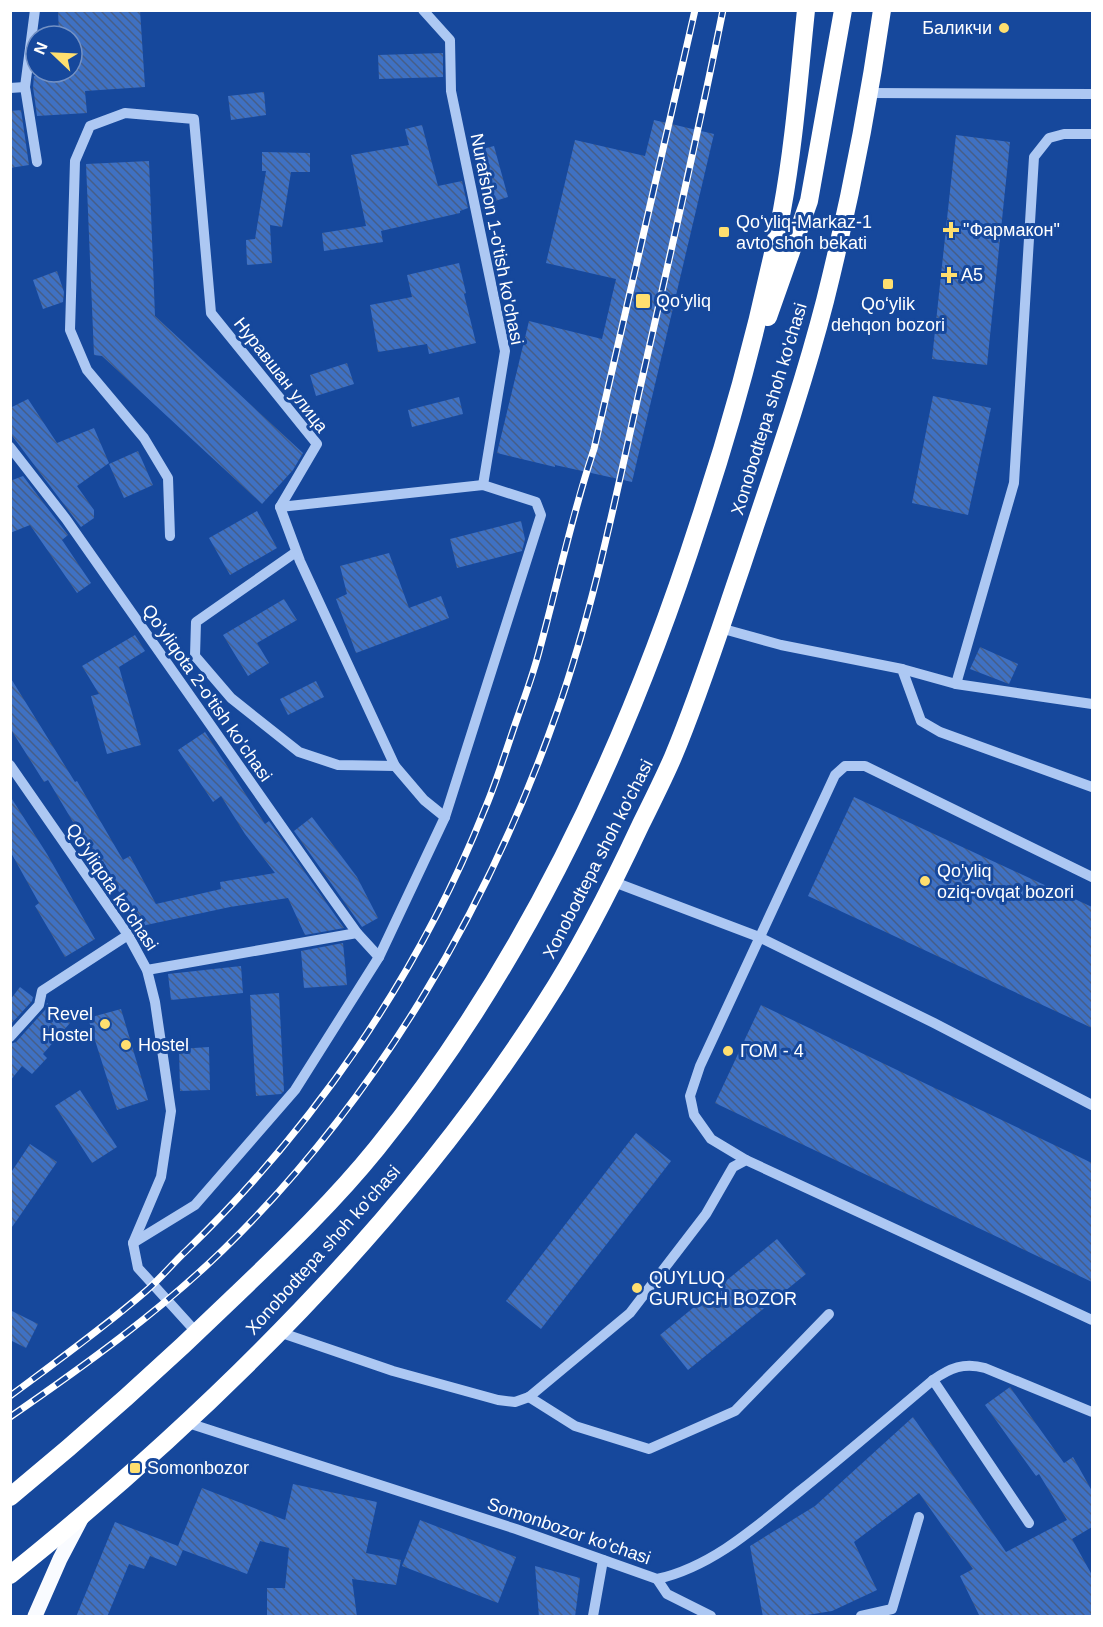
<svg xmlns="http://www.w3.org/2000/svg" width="1103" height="1627" font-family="Arial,sans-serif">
  <defs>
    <pattern id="building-back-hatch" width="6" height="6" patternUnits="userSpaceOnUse" patternTransform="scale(1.5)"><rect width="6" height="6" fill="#3f71c3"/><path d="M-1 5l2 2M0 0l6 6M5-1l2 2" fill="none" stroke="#465e88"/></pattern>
  </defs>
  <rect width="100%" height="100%" fill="#16489c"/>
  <g fill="url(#building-back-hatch)">
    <polygon points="58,10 140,10 145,87 85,91 87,113 37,116 33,87 34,76 63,75 63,72 72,72 72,35 59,36"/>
    <polygon points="443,53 443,77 379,79 378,55"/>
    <polygon points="264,92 266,115 231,120 228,96"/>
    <polygon points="21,110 29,165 10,168 10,111"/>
    <polygon points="654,120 714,134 632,482 555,465 555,467 497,453 529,321 602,339 616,279 546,263 575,140 645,156"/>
    <polygon points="422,125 438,186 462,181 468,208 460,211 460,213 381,231 383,242 324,251 322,233 366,226 351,155 409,145 405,129"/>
    <polygon points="956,135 1010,142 987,365 932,359"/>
    <polygon points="494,146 508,197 482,205 477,178 482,177 475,151"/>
    <polygon points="262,152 310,153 310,172 291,172 282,227 270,225 272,263 247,265 246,240 255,239 266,171 262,171"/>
    <polygon points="149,161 155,316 303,453 293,470 262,504 102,356 94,355 86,164"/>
    <polygon points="459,263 466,293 464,294 476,343 429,354 427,344 378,352 370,305 412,297 407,275"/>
    <polygon points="57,271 64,292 63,302 43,309 33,280"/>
    <polygon points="347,363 354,384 316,396 310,375"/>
    <polygon points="933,396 991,408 968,515 912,503"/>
    <polygon points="459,397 463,414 412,427 408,410"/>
    <polygon points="28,399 57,443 94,428 109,463 77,486 94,510 94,518 81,527 10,433 10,408"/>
    <polygon points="138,451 153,485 124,498 109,464"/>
    <polygon points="23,476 68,535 62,540 91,583 77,593 30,525 10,533 10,481"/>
    <polygon points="257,511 277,548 230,575 209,538"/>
    <polygon points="521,521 525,539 522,551 457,568 450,539"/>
    <polygon points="389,553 409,608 441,596 449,618 356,653 336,599 347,594 340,566"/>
    <polygon points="284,599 297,620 257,643 269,663 248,676 223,635"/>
    <polygon points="135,635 145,651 119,667 141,745 107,754 91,696 99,694 82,666"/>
    <polygon points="980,647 1018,664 1009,684 970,669"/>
    <polygon points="10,677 75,782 77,781 123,860 130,856 156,904 221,889 220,882 275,873 245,834 221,796 213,802 178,750 205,732 265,824 269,821 344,928 305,935 288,898 230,907 137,927 103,861 98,864 48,780 44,782 10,728"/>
    <polygon points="316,681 324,697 288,715 280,699"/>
    <polygon points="10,796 47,854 95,939 65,957 35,906 39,903 10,851"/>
    <polygon points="854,797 1092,907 1092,1028 808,896"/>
    <polygon points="312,817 357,877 378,918 362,927 294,831"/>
    <polygon points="343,943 347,985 304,988 301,951"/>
    <polygon points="241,966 243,993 171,1000 168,974"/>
    <polygon points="20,987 33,997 32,1001 10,1025 10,1000"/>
    <polygon points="279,993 284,1091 281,1094 256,1096 250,995"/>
    <polygon points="47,1003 70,1023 43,1054 47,1058 32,1074 22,1066 10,1081 10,1044 16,1042 45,1010"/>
    <polygon points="761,1005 1092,1163 1092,1282 715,1103"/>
    <polygon points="121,1009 148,1100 117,1110 88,1018"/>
    <polygon points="209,1047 210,1090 180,1091 179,1049"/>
    <polygon points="80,1090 117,1147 92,1163 55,1106"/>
    <polygon points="636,1133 671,1161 541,1329 506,1301"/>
    <polygon points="30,1144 57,1162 10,1230 10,1174"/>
    <polygon points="777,1239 806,1274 688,1370 660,1335"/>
    <polygon points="10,1310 38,1324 26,1348 10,1340"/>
    <polygon points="1010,1387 1064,1463 1073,1457 1092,1491 1092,1527 1072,1539 1092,1575 1092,1617 980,1617 960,1576 973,1569 919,1493 854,1542 877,1590 832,1611 795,1617 763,1617 750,1546 815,1506 913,1417 1006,1552 1067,1520 1039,1474 1036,1476 985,1405"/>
    <polygon points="293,1484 377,1502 366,1553 401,1560 396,1585 352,1579 357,1617 267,1616 267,1588 285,1588 289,1548 260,1541 247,1574 183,1550 176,1566 150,1556 144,1569 129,1564 107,1617 76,1617 115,1522 178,1546 202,1488 285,1520"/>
    <polygon points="420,1520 516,1557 498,1603 402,1566"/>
    <polygon points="535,1566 580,1578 575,1617 539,1617"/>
  </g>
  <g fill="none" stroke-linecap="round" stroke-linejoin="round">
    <g stroke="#adc8f3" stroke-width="10">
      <polyline points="35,10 25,87 37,162"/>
      <polyline points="423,10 450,40 451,91 505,351 483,485"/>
      <polyline points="10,88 25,87"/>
      <polyline points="870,93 1092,94"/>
      <polyline points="10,447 66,519 327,891 357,933 379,957"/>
      <polyline points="170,536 168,478 144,438 87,370 70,330 75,161 90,126 125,113 194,119 211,313 317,444 280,507 300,561 395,766 424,800 445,817"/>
      <polyline points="296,552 196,622 195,656 231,698 299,752 338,765 395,766"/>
      <polyline points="720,628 781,645 902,669 921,721 940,732 1092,787"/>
      <polyline points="902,669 956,684 1092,704"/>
      <polyline points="956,684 1014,483 1034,157 1049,138 1064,134 1092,134"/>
      <polyline points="10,765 128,935 147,970 155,1002 171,1111 161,1177 133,1243 138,1268 197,1333"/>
      <polyline points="614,882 759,937 934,1023 1092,1105"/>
      <polyline points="147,970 357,933"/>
      <polyline points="10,1037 39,1005 42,991 128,935"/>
      <polyline points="746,1160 711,1139 694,1115 690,1096 700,1066 835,775 845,766 865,766 1092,877"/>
      <polyline points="133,1243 195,1205 295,1090 379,957 445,817 541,515 536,502 483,485 280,507"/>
      <polyline points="279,1332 393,1371 498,1400 515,1402 529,1397 630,1313 706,1214 733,1167 746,1160 1092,1320"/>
      <polyline points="933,1380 1029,1523"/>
      <polyline points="529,1397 575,1426 649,1449 735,1411 829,1314"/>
      <path d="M185,1422L516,1529L657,1579C712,1567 757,1526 800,1491C845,1455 889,1417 933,1380C950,1368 964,1362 985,1368L1092,1412"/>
      <polyline points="657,1579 667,1594 711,1616"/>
      <polyline points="593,1616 603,1560"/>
      <polyline points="861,1616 892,1609 919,1517"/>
    </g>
    <polyline stroke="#f9fbff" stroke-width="15" points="35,1616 60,1559 81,1519"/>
    <g stroke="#fff" stroke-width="18">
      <polyline points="768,317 809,201 843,10"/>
      <path d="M10,1497C89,1432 165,1364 238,1293C287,1246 335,1200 377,1148C526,964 627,746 699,522C733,420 761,316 782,210C794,145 799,77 806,10"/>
      <path d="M10,1575C209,1415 408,1219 545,1003C582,946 612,886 641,824C652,802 663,780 673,757C699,695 720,629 742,565C771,478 802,390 825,301C849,205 868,108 882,10"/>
    </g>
    <g stroke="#fff" stroke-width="7">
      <g id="rail">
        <path d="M10,1396C56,1362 103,1328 146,1291C161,1278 173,1263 187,1250C314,1127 418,976 484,811C497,781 506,750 517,719C525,696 534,672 540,648C558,582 572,514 594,449L695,10"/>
        <path d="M10,1417C84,1366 159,1312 223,1250C375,1102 487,911 557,712C595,604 617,490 642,379C670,256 698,134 723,10"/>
      </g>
    </g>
    <use href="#rail" stroke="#16489c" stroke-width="4.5" stroke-dasharray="14" stroke-linecap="butt"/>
  </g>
  <g fill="#ffdf6f" stroke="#16489c" stroke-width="2">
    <circle cx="1004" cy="28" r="6"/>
    <path d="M948 221h6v6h6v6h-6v6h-6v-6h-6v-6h6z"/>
    <rect x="718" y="226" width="12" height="12" rx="3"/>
    <path d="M946 266h6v6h6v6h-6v6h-6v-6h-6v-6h6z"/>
    <rect x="882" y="278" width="12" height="12" rx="3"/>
    <rect x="635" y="293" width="16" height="16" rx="3"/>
    <circle cx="925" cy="881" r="6"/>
    <circle cx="105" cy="1024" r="6"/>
    <circle cx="126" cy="1045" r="6"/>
    <circle cx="728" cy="1051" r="6"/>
    <circle cx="637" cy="1288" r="6"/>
    <rect x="129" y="1462" width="12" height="12" rx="3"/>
  </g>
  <g text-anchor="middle" stroke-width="6" stroke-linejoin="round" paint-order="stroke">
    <g font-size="18" fill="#fff" stroke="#16489c" text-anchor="start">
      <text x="992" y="34" text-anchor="end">Баликчи</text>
      <text x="736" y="228">Qoʻyliq-Markaz-1<tspan x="736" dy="21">avto shoh bekati</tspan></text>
      <text x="963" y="236">"Фармакон"</text>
      <text x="961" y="281">А5</text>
      <text x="656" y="307">Qo‘yliq</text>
      <text x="888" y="310" text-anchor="middle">Qo‘ylik<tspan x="888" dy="21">dehqon bozori</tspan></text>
      <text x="937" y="877">Qo'yliq<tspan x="937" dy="21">oziq-ovqat bozori</tspan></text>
      <text x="93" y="1020" text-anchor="end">Revel<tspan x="93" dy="21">Hostel</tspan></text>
      <text x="138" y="1051">Hostel</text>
      <text x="740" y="1057">ГОМ - 4</text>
      <text x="649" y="1284">QUYLUQ<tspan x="649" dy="21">GURUCH BOZOR</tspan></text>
      <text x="147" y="1474">Somonbozor</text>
    </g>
    <g font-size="18" fill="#fff" stroke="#16489c">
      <text transform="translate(497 239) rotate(79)" y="6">Nurafshon 1-o'tish ko'chasi</text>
      <text transform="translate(281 375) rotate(52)" y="6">Нуравшан улица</text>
      <text transform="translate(769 409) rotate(-73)" y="6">Xonobodtepa shoh ko'chasi</text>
      <text transform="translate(207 693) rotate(55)" y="6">Qo'yliqota 2-o'tish ko'chasi</text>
      <text transform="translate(598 859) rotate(-63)" y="6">Xonobodtepa shoh ko'chasi</text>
      <text transform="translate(112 887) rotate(56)" y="6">Qo'yliqota ko'chasi</text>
      <text transform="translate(323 1250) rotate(-48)" y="6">Xonobodtepa shoh ko'chasi</text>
      <text transform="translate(569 1531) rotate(19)" y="6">Somonbozor ko'chasi</text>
    </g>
  </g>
  <rect width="1103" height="1627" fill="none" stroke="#ffffff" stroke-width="24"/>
  <g transform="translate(54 54) rotate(293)"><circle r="28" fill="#16489c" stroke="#7391c4" stroke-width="1.5"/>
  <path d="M0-4.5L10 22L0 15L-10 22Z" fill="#ffdf6f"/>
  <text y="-9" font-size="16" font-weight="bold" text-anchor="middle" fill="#ffffff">N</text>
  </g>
</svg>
